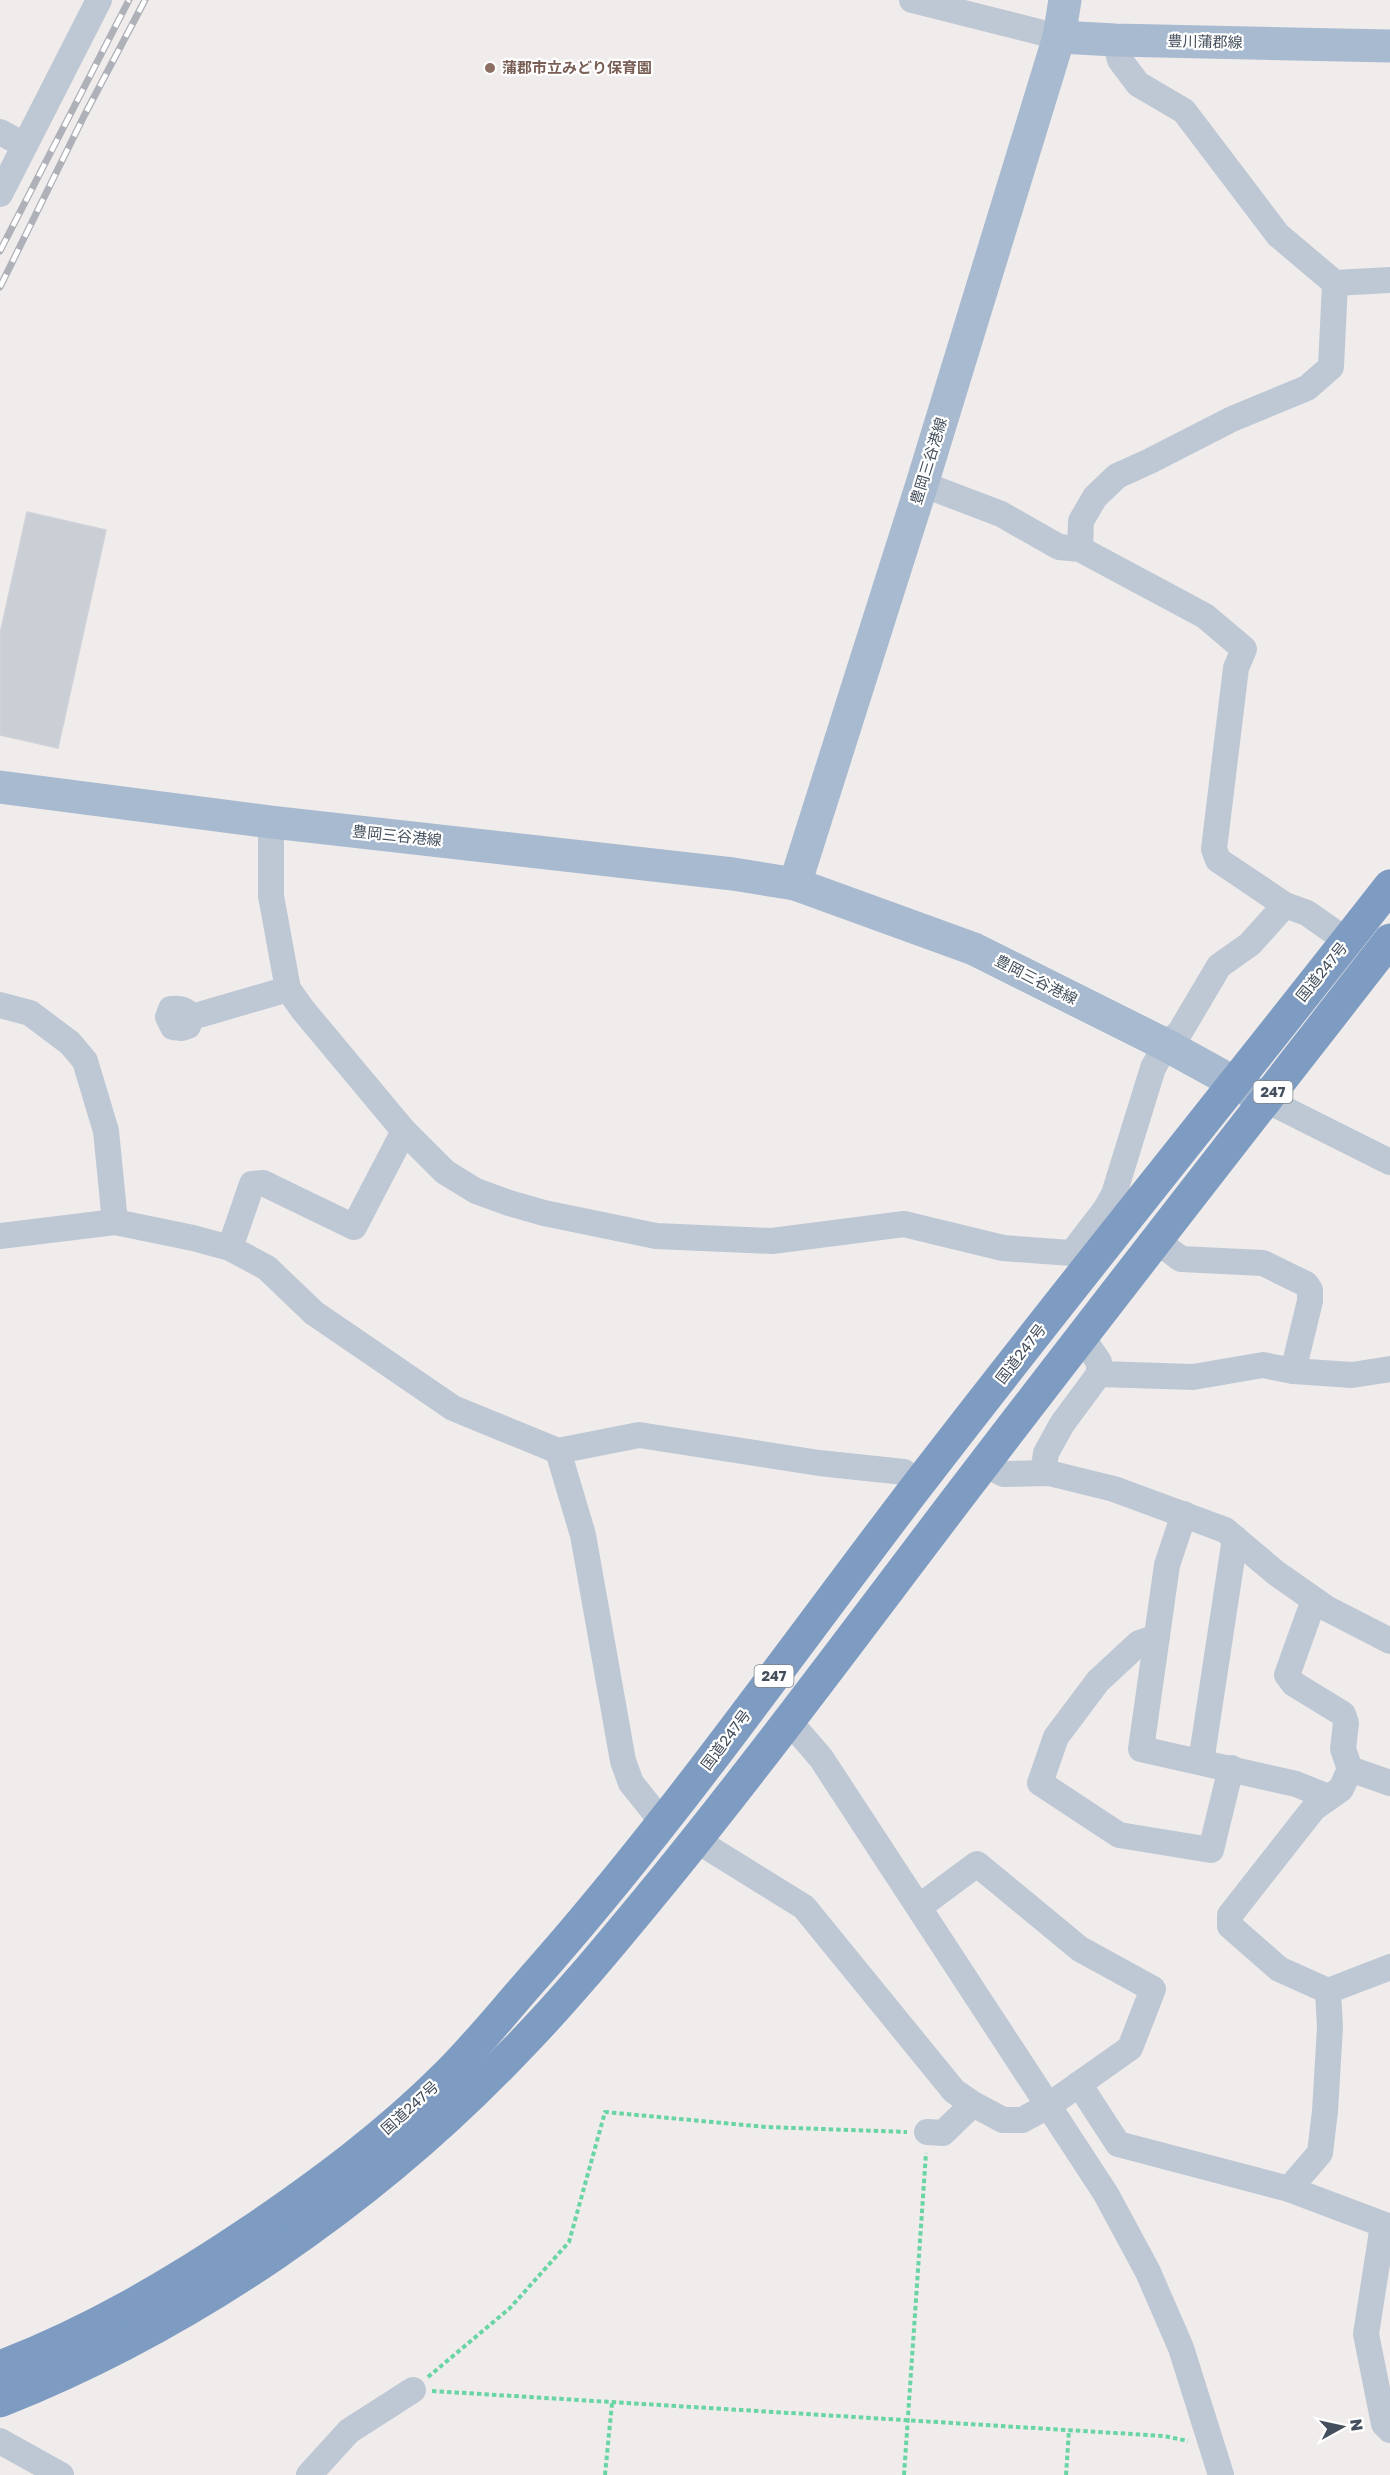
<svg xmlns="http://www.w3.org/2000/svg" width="1390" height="2475" font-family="'Golos Text','Noto Sans JP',sans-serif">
  <rect width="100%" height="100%" fill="#f0ecec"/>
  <polygon fill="#caced5" stroke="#cfd2d9" stroke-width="1.5" points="27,512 106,530 58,748 0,735 0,634"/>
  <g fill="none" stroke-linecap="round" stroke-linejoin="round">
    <g stroke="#69d5a5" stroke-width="4" stroke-dasharray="4.5 3" stroke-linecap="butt">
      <polyline points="428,2377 510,2308 569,2242 605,2112 766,2127 907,2132"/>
      <polyline points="432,2391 1164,2436 1188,2441"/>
      <polyline points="605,2475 612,2403"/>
      <polyline points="904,2475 926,2153"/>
      <polyline points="1066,2475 1069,2430"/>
    </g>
    <g stroke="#bec8d4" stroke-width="26">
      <polyline points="912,0 1059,37"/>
      <polyline points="1115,40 1120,60 1138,84 1184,111 1278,235 1335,283 1390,280"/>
      <polyline points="0,132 24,145"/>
      <polyline points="0,194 99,0"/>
      <polyline points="922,484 1001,514 1059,547 1080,549 1205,616 1244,649 1236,668 1214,849 1218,860 1236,872 1285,905 1307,913 1347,941"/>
      <polyline points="1080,549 1081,521 1095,497 1117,476 1150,461 1232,419 1307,388 1331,367 1335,283"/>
      <polyline points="271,822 271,896 288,989 303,1010 404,1131 445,1172 476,1191 509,1203 544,1213 656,1236 772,1241 904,1224 1003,1248 1099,1255"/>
      <polyline points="0,1005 30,1013 70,1043 85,1061 106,1131 115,1222"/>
      <path d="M192,1017C185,1009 181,1008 171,1009L168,1017L173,1027L182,1028L188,1026L192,1017L288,989"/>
      <polyline points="1266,1100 1390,1162"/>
      <polyline points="0,1236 115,1222 193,1238 230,1248 267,1268 314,1313 453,1408 558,1451 639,1435 819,1463 904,1472 917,1486"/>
      <polyline points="1157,1241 1181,1259 1263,1263 1306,1284 1310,1290 1310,1301 1293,1371"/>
      <polyline points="230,1248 252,1184 263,1183 354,1227 404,1131"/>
      <polyline points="1072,1253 1105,1210 1114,1194 1153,1068 1166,1045 1180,1032 1219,966 1250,944 1285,905"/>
      <polyline points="1099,1374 1193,1377 1263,1365 1293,1371 1352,1375 1390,1369"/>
      <polyline points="558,1451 583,1535 623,1761 631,1783 663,1823"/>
      <polyline points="984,1464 1004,1474 1049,1473 1114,1489 1225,1530 1276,1573 1326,1608 1390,1641"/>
      <polyline points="1043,1473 1046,1453 1062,1424 1099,1374 1099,1362 1081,1336"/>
      <polyline points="1184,1514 1167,1565 1141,1749 1296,1784 1328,1797"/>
      <polyline points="1314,1600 1287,1675 1294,1684 1343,1714 1346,1723 1343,1749 1350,1769 1341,1789 1314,1808 1230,1915 1230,1926 1279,1969 1328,1991"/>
      <polyline points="1157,1637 1139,1643 1098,1681 1056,1737 1040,1783 1119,1835 1211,1850 1231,1768"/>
      <polyline points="789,1721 821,1758 1106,2194 1148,2272 1181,2348 1221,2475"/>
      <polyline points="1201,1762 1235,1538"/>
      <polyline points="1350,1769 1390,1783"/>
      <polyline points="696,1840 804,1907 954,2091 973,2104 1003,2120 1022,2120 1048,2106 1130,2048 1153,1989 1080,1949 977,1864 919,1907"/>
      <polyline points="1079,2084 1118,2144 1289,2189 1390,2227"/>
      <polyline points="927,2132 943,2133 973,2104"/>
      <polyline points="1289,2189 1320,2153 1325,2111 1330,2027 1328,1991 1390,1967"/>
      <polyline points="1383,2225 1366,2334 1384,2424 1390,2430"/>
      <polyline points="0,2441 61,2475"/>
      <polyline points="309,2475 349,2431 413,2390"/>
    </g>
    <g stroke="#a8bacf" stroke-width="33">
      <polyline points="1059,37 1115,40 1390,46"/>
      <polyline points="0,787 271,822 733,874 795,884 974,949 1166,1045 1266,1100"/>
      <polyline points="795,884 922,484 1059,37 1065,0"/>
    </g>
    <g stroke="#7e9cc2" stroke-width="33">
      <path d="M0,2367C91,2332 173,2284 253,2230C322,2183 388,2134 447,2075C476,2046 502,2014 529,1983C669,1826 789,1653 917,1486C1072,1284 1233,1087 1390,886"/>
      <path d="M0,2401C189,2326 374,2199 514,2052C567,1998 614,1940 662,1882C757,1765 847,1644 938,1524C1087,1328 1239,1134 1390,940"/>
    </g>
    <g stroke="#aeb1b8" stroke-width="7">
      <g id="rail">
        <polyline points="0,251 129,0"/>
        <polyline points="0,287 84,116 145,0"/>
      </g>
    </g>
    <use href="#rail" stroke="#fff" stroke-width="4.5" stroke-dasharray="14" stroke-linecap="butt"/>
  </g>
  <circle fill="#8d6e63" stroke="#fff" stroke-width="2" cx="490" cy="68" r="6"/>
  <g text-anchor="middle" stroke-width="4.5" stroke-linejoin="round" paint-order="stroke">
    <g fill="#fff" stroke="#7b848d" stroke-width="1.5">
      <rect x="1253.5" y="1081" width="39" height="22" rx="4.5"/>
      <rect x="754.5" y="1665" width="39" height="22" rx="4.5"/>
    </g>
    <g font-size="14" font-weight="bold" fill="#434f5c">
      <text x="1273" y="1097">247</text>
      <text x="774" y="1681">247</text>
    </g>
    <g font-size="15" fill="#434f5c" stroke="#fff">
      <text transform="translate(1205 42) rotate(1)" y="5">豊川蒲郡線</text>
      <text transform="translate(929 461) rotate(-73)" y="5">豊岡三谷港線</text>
      <text transform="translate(397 836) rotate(6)" y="5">豊岡三谷港線</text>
      <text transform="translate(1322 972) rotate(-51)" y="5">国道247号</text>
      <text transform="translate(1036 980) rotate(27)" y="5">豊岡三谷港線</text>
      <text transform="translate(1021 1354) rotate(-52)" y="5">国道247号</text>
      <text transform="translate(726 1740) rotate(-53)" y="5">国道247号</text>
      <text transform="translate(410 2108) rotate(-42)" y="5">国道247号</text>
    </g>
    <g font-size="15" font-weight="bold" fill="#785e54" stroke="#fff" text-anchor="start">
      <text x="502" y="73">蒲郡市立みどり保育園</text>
    </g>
  </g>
  <g transform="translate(1342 2427) rotate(82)" stroke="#ffffff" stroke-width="4.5" paint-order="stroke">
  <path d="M0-4.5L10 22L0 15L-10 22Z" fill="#434f5c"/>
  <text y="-9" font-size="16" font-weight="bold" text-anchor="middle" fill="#434f5c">N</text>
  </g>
</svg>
